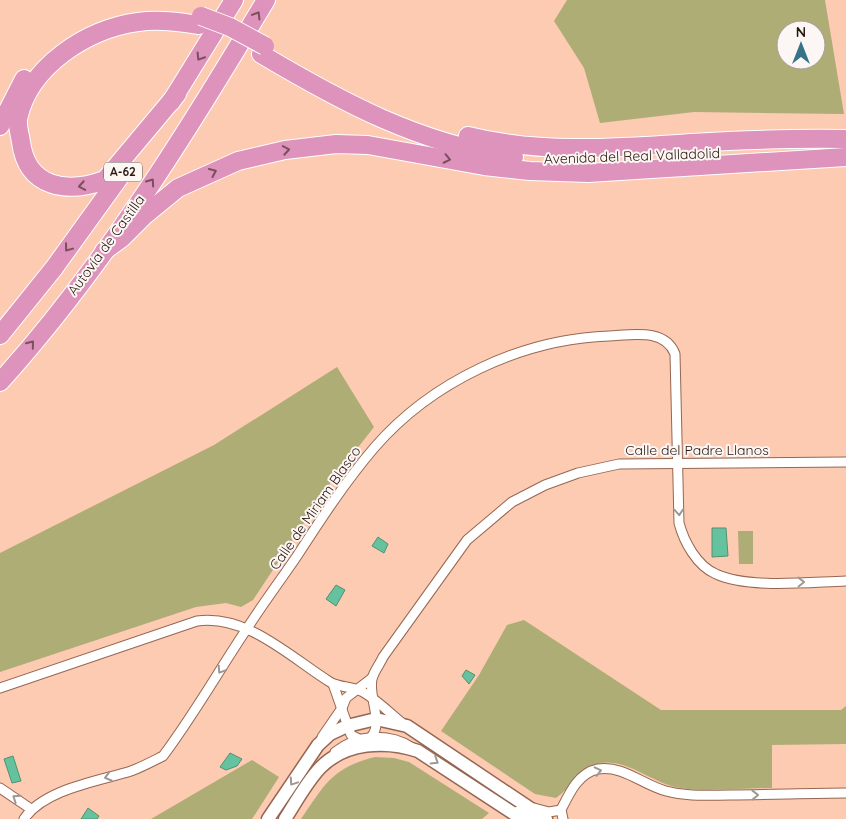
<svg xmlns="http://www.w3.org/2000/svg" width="846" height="819" font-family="Quicksand,sans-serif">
  <rect width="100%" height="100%" fill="#fdcab2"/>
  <g fill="#afad76" fill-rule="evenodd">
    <path d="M567,0H825L844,114L694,112L600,123L584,68L554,21ZM786,30H816V60H786Z"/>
    <polygon points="337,367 374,427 331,482 253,600 241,607 226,603 196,607 0,672 0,553 214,445"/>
    <polygon points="738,531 753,531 753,564 739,564"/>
    <path d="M524,620L661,710H841L846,706V744L772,745V788C746,788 705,792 680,788C652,784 625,756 597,764C577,770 572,787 556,798L535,794L441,731L479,675L507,625Z"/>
    <path d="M375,757L394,758L409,762L489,813L482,819H301C325,784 332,768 375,757Z"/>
    <polygon points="252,760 279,777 252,819 151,819"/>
  </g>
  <g fill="#64c39e" stroke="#539073">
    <polygon points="712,528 726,528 728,556 712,557"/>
    <polygon points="378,537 388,544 384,553 372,546"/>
    <polygon points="336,585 345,590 336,606 326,599"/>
    <polygon points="466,670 475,675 469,684 462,676"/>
    <polygon points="230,753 242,759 237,766 226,770 220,767"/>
    <polygon points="13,756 21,781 12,783 4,759"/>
    <polygon points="88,808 99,816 97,819 81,819"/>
  </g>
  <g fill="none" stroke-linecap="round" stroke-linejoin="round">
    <g stroke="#956752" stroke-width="11">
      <g id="street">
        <polyline points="333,684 351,735 359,739"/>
        <path d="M0,688L197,621C247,614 290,657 330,682C340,688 353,686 363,692C377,700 390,713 402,723"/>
        <polyline points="322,737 342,708 346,698 372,678"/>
        <path d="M371,737C384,723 368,697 372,679C374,671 380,664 383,657L467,540L512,502L545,485L578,473L619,464L846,462"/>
        <path d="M335,752C357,735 387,732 411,747"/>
        <polyline points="0,788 31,809"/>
        <polyline points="534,808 549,812 561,810"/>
        <polyline points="518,811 533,819"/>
        <path d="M24,819C44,789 99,781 131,771C142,767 153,761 163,756C193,716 218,672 246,630C262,605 280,581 297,556C321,519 345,482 374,448C431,382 521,339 609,336C632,335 665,328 675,354L679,523C684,542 697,566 716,574C749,589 809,582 846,581"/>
        <path d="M563,819L561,810C569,794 578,773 598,769C623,765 643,785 666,791C688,797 709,795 731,795C769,795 808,793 846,793"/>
      </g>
    </g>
    <g stroke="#956752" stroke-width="15">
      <g id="secondary">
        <polyline points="268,819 318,745 330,734 347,726 376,719 407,726 546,819"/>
        <path d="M285,819C296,802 306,783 320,768C345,742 386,740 418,751L522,819"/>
      </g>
    </g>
    <g stroke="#fff" stroke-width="20">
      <g id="highway">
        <path d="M261,54C340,101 421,145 514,157"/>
        <path d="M177,94L105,180C67,194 27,188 21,142C20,135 17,126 18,119C29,66 87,29 138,22C159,19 179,22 199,25"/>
        <polyline points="171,102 234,0"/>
        <polyline points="0,126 24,79"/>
        <path d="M468,136C541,154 616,148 691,143C742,140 794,138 846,139"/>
        <polyline points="104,251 122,238 145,215 178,188 238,161 285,150 336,144 368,145 484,166 530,171 588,173 846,157"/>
        <polyline points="0,335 54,268 124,171"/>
        <path d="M0,382C103,268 188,131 266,0"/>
      </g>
    </g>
    <use href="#street" stroke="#fff" stroke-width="9"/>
    <use href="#secondary" stroke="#fff" stroke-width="12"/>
    <use href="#highway" stroke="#dd93bb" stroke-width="18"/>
    <g stroke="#fff" stroke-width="20" stroke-linecap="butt">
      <polyline id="highway-bridge" points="201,16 230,27 265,46"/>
    </g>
    <use href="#highway-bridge" stroke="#dd93bb" stroke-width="18"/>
  </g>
  <defs><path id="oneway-chevron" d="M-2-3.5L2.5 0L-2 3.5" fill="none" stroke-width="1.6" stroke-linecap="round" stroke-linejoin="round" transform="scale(1.25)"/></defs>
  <g stroke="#7b4f5c">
    <use href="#oneway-chevron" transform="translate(257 15) rotate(-59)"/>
    <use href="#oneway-chevron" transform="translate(200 57) rotate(122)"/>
    <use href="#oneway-chevron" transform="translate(286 150) rotate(-10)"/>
    <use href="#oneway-chevron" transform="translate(447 159) rotate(12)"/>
    <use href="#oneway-chevron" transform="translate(213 172) rotate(-24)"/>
    <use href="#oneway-chevron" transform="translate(151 182) rotate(-55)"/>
    <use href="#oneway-chevron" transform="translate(82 186) rotate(170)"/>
    <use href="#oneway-chevron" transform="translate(68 248) rotate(127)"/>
    <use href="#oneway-chevron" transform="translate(31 344) rotate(-51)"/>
  </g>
  <g stroke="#9f9793">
    <use href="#oneway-chevron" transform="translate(679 512) rotate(86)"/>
    <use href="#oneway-chevron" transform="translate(801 582) rotate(-1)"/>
    <use href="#oneway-chevron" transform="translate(221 670) rotate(123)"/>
    <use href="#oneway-chevron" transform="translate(435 761) rotate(32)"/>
    <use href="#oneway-chevron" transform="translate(598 771) rotate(-13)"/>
    <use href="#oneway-chevron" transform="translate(108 777) rotate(164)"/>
    <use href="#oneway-chevron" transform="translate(293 782) rotate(124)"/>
    <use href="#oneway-chevron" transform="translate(755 795) rotate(-1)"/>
    <use href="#oneway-chevron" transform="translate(16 798) rotate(-146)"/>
  </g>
  <g text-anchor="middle" stroke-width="4" stroke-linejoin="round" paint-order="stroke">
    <rect fill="#fcf6f4" stroke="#695b54" stroke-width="1" x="104" y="162.5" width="38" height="19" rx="4"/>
    <g font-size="12" font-weight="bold" fill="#2a180f">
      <text x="123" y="176">A-62</text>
    </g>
    <g font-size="14" fill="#2a180f" stroke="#fcf6f4">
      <text transform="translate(632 156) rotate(-2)" y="5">Avenida del Real Valladolid</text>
      <text transform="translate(106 245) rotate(-54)" y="5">Autovía de Castilla</text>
      <text x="697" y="455">Calle del Padre Llanos</text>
      <text transform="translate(315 508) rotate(-55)" y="5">Calle de Miriam Blasco</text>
    </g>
  </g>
  <g transform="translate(801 45)"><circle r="24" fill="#fcf6f4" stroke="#a89d98"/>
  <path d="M0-4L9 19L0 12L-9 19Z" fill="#36728a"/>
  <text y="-8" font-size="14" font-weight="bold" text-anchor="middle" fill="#2a180f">N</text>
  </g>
</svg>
